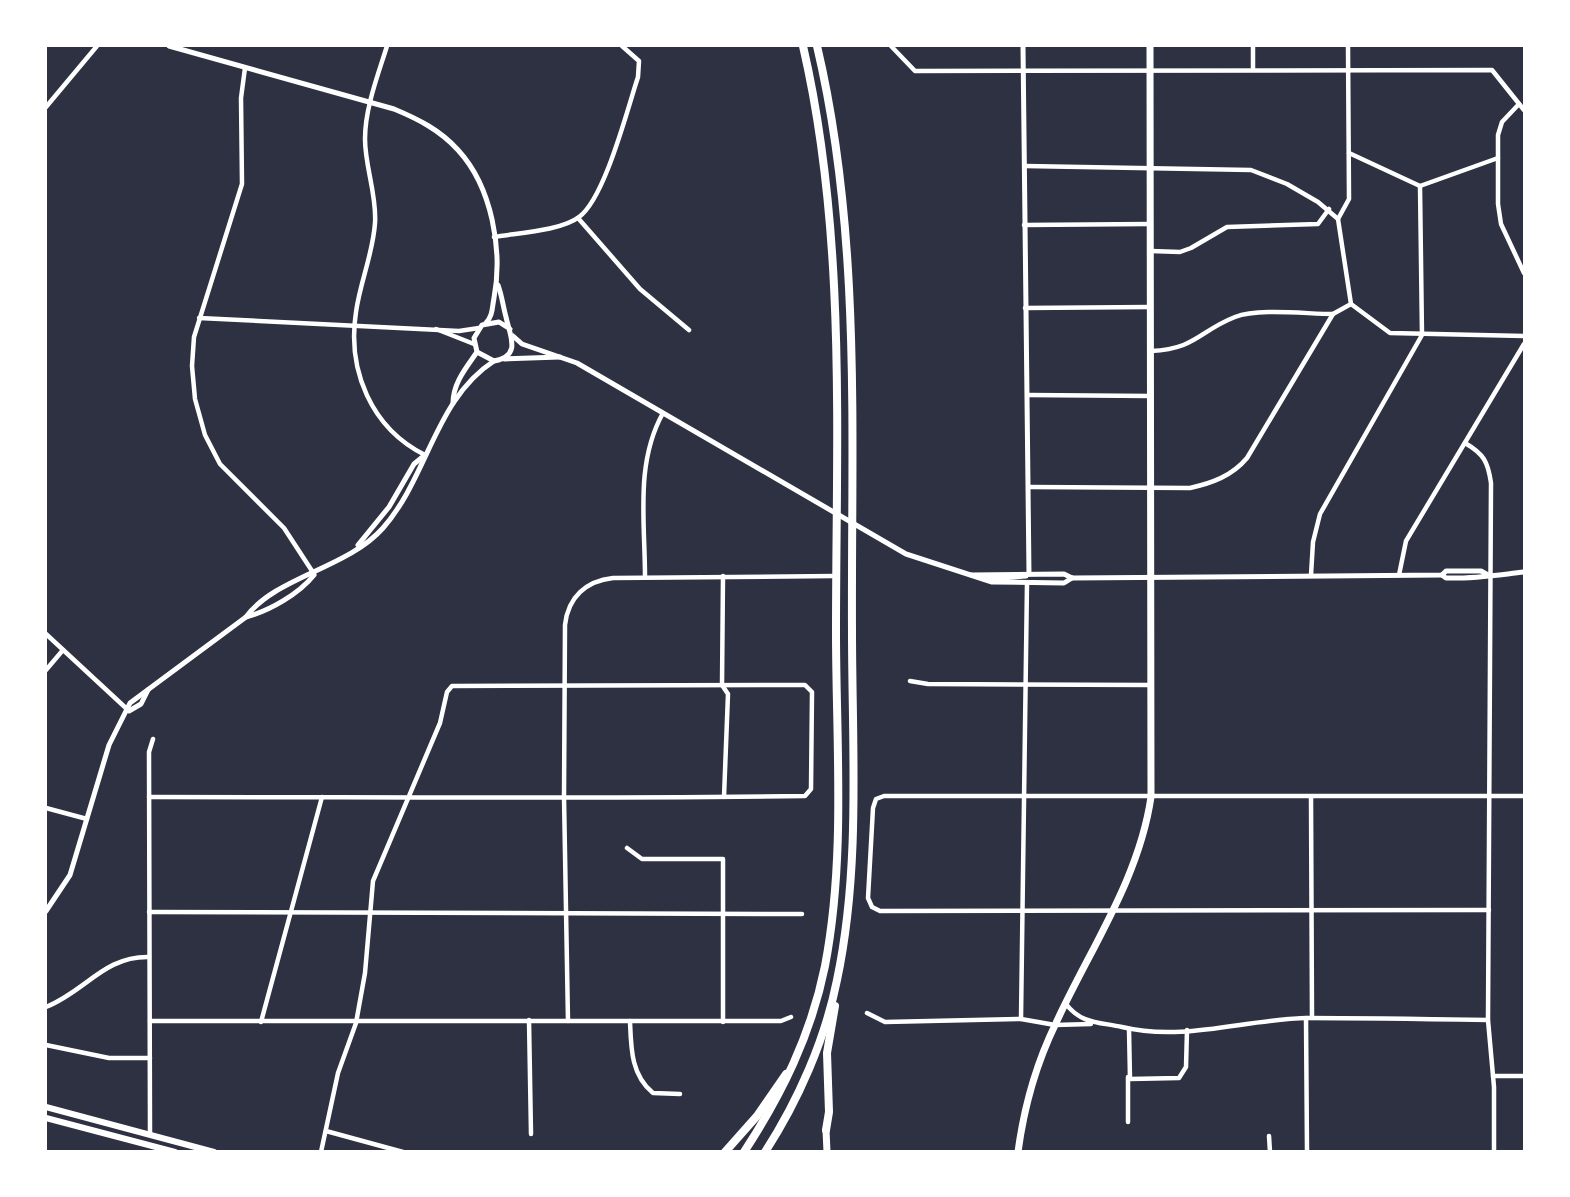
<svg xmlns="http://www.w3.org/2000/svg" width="1570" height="1197" font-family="Mulish,sans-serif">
  <rect width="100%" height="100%" fill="#2d3142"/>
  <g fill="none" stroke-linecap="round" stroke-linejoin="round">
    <g stroke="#fff" stroke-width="4.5">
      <path d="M387,46C378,75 365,108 365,139C365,167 377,195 375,223C373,254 360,282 356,312C347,370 371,428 425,455"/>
      <polyline points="891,46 915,71 1492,70 1524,110"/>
      <polyline points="1253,46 1253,68"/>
      <polyline points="245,68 241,98 242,184 194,337 192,366 195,399 205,435 220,464 284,528 314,574"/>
      <polyline points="1519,104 1502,122 1498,135 1498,204 1501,224 1524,273"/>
      <polyline points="46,107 97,46"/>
      <polyline points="1349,153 1420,186 1498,158"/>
      <polyline points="1025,166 1251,170 1287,184 1318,202 1338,219 1351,304 1390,333 1524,336"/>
      <polyline points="578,218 640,289 689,330"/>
      <polyline points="1338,219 1349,199 1348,46"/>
      <polyline points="1024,225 1149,224"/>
      <path d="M494,237C516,233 561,231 579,217C605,198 627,110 638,77L639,61L622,46"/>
      <polyline points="1151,251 1180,252 1191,248 1227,227 1318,224 1329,209"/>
      <polyline points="1025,308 1150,307"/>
      <polyline points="199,318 459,331 479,328"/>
      <polyline points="436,329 474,344"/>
      <path d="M1151,351C1196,349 1199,331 1235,317C1259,308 1306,314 1333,314"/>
      <polyline points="1028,395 1150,396"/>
      <path d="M1465,443C1484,454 1488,462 1491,483L1488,1020L1494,1087V1152"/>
      <path d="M1030,487L1190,488C1212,483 1232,476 1247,458L1333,314L1351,304"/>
      <polyline points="1311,575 1313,542 1320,514 1422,335 1420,186"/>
      <polyline points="1399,575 1406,541 1524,344"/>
      <polyline points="723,576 722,685 728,694 724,797"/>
      <path d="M645,577C645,521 635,463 663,413"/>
      <polyline points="46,634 128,710"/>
      <polyline points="46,670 63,650"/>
      <polyline points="910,681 928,684 1150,685"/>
      <path d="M149,797C368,797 586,799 805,796L811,789L812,692L805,685L452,686L447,692L440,723L373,881L365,973L356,1023L338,1073L321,1152"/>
      <polyline points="1311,797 1312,1018"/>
      <polyline points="46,808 87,819"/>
      <polyline points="627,848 642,859 723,859 723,1022"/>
      <polyline points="1489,910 880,911 872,907 868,898 873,808 876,799 884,796 1524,796"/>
      <polyline points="149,912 802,914"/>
      <path d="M1066,1004C1081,1024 1100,1022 1122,1027C1184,1042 1246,1019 1307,1018C1367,1018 1428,1019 1488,1020"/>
      <path d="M46,1007C86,991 104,956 149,957"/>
      <polyline points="867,1013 885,1022 1021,1019 1055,1025 1091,1024"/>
      <polyline points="1306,1018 1307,1152"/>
      <polyline points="1021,1019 1027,583"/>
      <polyline points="529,1020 531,1134"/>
      <polyline points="150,1021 781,1021 791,1017"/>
      <path d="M568,1021L564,797L565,625C568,597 586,581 613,578L835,576"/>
      <path d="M630,1021C631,1048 631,1075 653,1093L680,1094"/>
      <polyline points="261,1022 322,797"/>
      <polyline points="1129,1029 1130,1079 1179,1078 1186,1067 1187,1030"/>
      <polyline points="46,1045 109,1058 150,1058"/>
      <polyline points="1493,1076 1524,1076"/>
      <polyline points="1128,1077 1128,1122"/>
      <polyline points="326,1131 403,1152"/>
      <polyline points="150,1134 149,752 153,739"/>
      <polyline points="1269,1136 1270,1152"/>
    </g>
    <g stroke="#fff" stroke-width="5">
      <path d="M169,46L394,109C418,119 440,130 458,150C492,187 503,250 494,298C492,308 493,315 486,323"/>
      <polyline points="1023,46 1029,574"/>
      <path d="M498,285C502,296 503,306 506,317C510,336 522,356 494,361L477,352L474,338L482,325L499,322L510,329"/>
      <polyline points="513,336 522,344 577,363 906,554 992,582 1064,583 1072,578"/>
      <polyline points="504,359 560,357"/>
      <path d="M453,403C453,383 466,368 477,352"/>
      <polyline points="358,545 389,507 414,464 425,455"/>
      <polyline points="971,575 1064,574 1072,578 1442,575 1446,571 1481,571 1488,575"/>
      <path d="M1442,575L1446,578C1473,579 1497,575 1524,572"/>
      <polyline points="988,579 1026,576"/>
      <path d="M246,617C269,611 299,594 314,575"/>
      <polyline points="129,711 141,704 148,690"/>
      <path d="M46,911L70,875L109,745L130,703L246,617C275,577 348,568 383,528C428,477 435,399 494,361"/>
    </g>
    <g stroke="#fff" stroke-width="6">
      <polyline points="46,1107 214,1152"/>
      <polyline points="46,1118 175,1152"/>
    </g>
    <g stroke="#fff" stroke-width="7">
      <polyline points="826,1130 827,1152"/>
      <path d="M1018,1152C1024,1107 1036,1064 1056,1023C1090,949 1139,879 1151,797L1150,46"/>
    </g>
    <g stroke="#fff" stroke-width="8">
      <polyline points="826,1130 829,1112 827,1053 835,1006"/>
      <polyline points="725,1152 757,1116 786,1074"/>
      <path d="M744,1152C782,1094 811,1035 825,966C846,857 836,742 836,632C836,438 847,236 803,46"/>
      <path d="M765,1152C798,1101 825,1040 837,980C861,867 852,746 852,631C851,437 862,236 817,46"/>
    </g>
  </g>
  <rect width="1570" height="1197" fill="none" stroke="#ffffff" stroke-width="94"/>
</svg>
